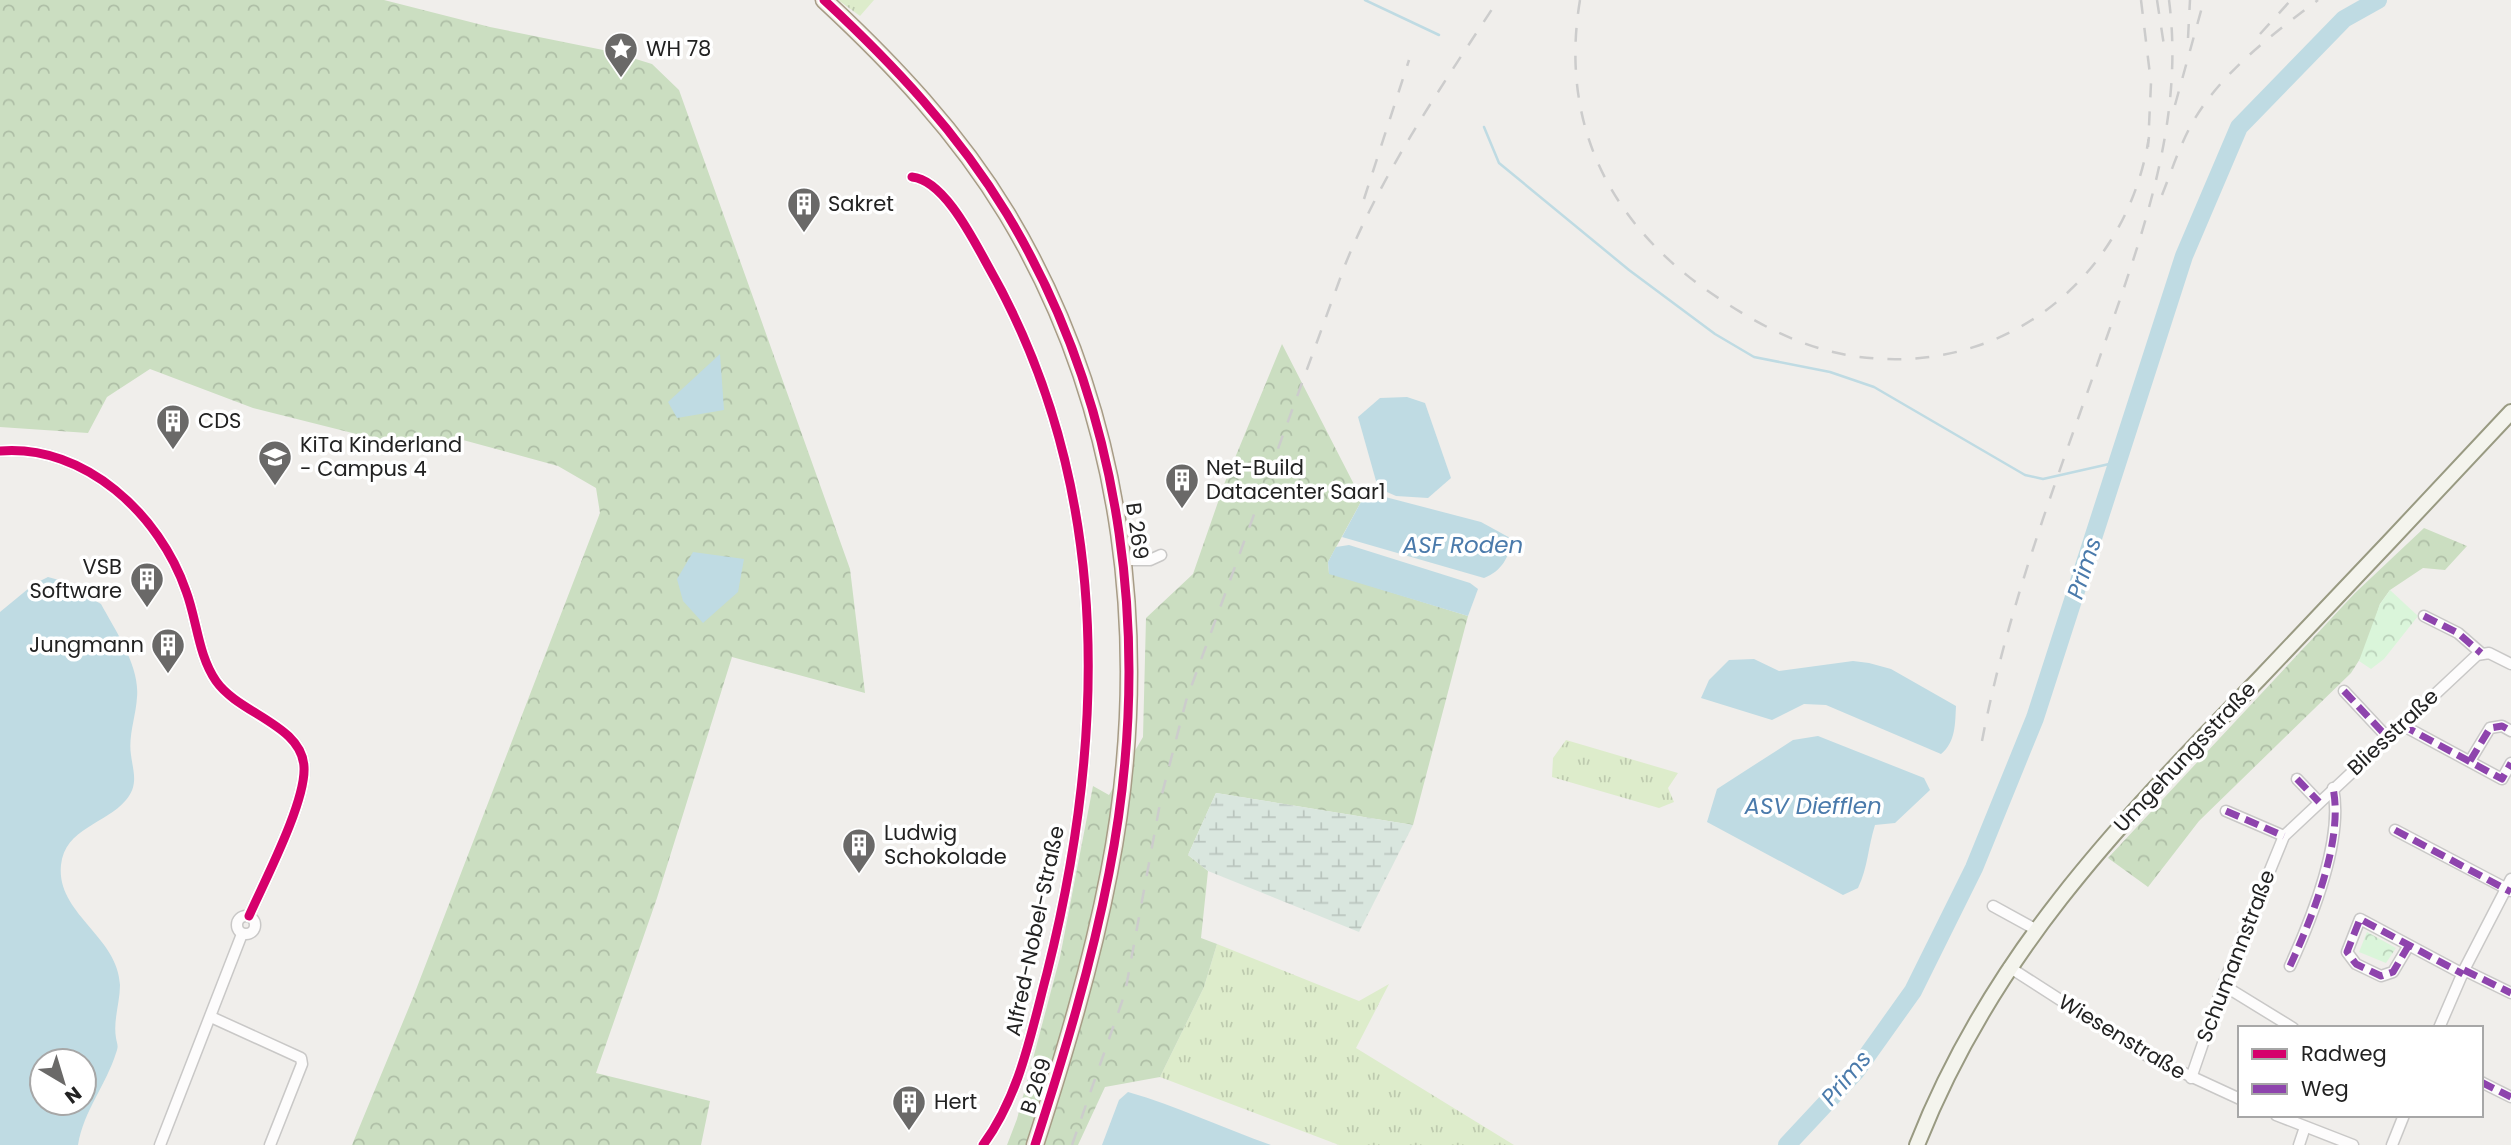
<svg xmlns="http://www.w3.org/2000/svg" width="2511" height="1145" font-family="Poppins,sans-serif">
  <defs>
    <pattern id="grass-tufts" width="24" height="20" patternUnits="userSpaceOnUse" patternTransform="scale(1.75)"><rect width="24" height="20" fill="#ddeccb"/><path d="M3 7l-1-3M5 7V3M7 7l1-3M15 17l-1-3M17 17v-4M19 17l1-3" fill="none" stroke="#bdcaae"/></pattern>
    <pattern id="forest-crowns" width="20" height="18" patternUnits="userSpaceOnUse" patternTransform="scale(1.75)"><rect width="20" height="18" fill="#cbdec1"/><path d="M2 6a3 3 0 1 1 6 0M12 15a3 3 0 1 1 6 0" fill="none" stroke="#aebea6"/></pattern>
    <pattern id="wetland-marsh" width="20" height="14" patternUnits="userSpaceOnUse" patternTransform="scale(1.75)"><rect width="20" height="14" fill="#d9e6de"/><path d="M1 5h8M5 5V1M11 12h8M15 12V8" fill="none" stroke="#bac5be"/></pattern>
    <pattern id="park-crowns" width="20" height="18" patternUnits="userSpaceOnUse" patternTransform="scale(1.75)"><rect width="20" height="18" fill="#daf5da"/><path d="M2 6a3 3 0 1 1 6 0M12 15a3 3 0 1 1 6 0" fill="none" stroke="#bbd2bb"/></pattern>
  </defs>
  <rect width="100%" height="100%" fill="#f0eeeb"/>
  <g fill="url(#grass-tufts)">
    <polygon points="838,0 874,0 860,16"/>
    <polygon points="1566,740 1678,773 1668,788 1674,802 1659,808 1552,777 1553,758"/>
    <polygon points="1217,944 1359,1001 1389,984 1356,1048 1514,1145 1339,1145 1160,1077 1204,987"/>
  </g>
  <g fill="url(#forest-crowns)">
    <polygon points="0,0 384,0 490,27 613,52 652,64 679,90 850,569 865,693 732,657 657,898 596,1073 710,1101 701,1145 352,1145 412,1000 600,513 596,488 558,466 463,440 428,452 253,408 150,369 107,397 88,433 0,427"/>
    <polygon points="1282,344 1362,500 1328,562 1329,573 1468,616 1413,825 1216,793 1188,855 1208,871 1201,938 1217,944 1204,987 1160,1077 1105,1087 1078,1145 1007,1145 1017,1119 1060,957 1093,786 1109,795 1143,737 1146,618 1193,574 1225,482"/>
    <polygon points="2424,528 2467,546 2445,570 2423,568 2390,590 2380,604 2365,651 2351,673 2199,821 2148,887 2108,858 2355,593"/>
  </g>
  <polygon fill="url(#wetland-marsh)" points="1216,793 1413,825 1359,932 1208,871 1188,855"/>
  <g fill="url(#park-crowns)">
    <polygon points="2390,590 2418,616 2384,659 2371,669 2359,661 2380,604"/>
    <polygon points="2367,932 2396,948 2386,963 2359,952"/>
  </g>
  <g fill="#bfdbe3" fill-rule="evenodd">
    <polygon points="720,354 724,410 677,418 668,402"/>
    <polygon points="1407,397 1425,403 1451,478 1428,498 1396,496 1378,488 1358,417 1380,398"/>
    <path d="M1370,493L1481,522L1512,539C1509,557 1502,571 1484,578L1342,537L1362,500Z"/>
    <polygon points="1349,545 1470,583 1478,589 1468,616 1329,574 1328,562 1336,547"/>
    <polygon points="693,552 744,559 738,592 703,623 683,601 677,579"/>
    <path d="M48,577L66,582L70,598L82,600L87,596L101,604C115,630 140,666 137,697C136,716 128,736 131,755C133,771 139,785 126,800C106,824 65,828 61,865C56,914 118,936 120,985C120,1003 113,1020 116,1038C117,1044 119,1046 116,1053C106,1085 84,1110 78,1145H0V612L34,584ZM42,1061H84V1103H42Z"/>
    <path d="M1754,659L1779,671L1853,661L1869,663L1891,669L1956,706C1955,723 1956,742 1941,754L1826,705L1804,704L1772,720L1701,698L1709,680L1729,660Z"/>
    <path d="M1818,736L1924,778L1930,790L1895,823L1875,825C1868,847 1868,867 1858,888L1843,895L1707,822L1717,789L1793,740Z"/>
    <path d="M1128,1092C1177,1106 1223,1128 1271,1145H1102L1119,1100Z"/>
  </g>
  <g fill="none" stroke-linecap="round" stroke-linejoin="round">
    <g stroke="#bfdbe3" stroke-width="2.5">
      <polyline points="1365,0 1439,35"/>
      <polyline points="1484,127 1499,163 1629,270 1715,334 1754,357 1830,372 1874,387 2025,475 2043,479 2118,462"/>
    </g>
    <polyline stroke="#bfdbe3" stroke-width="18" points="1787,1145 1856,1071 1913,991 1974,868 2035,718 2184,256 2239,127 2344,19 2378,0"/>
    <g stroke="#c9c8c7" stroke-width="13">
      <g id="minor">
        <path d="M912,177C944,180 973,239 988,266C1113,485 1107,735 1047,973C1031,1033 1020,1095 983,1145"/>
        <path d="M0,451C85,444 160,515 186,591C197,620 198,655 216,681C239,714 302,725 304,767C306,802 264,882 249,916"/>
        <polyline points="1123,560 1150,560 1161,555"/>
        <polyline points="2424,616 2458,633 2481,653"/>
        <polyline points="2344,691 2388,738"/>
        <polyline points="2402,725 2502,779 2511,763"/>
        <polyline points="2470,761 2490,728 2502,726 2511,731"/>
        <polyline points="2297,779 2319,802"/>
        <polyline points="2226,811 2284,836"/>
        <polyline points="2395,830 2511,891"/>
        <polyline points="1993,906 2035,929"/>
        <circle cx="246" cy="925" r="9"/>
        <polyline points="2409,945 2393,972 2381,976 2356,964 2347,952 2360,919 2463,974"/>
        <path d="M2290,966C2312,918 2344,840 2333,788"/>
        <polyline points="2009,967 2149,1057 2240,1099"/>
        <polyline points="2464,970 2511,993"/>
        <polyline points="2223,985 2293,1028"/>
        <polyline points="211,1017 301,1058 302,1064 270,1145"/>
        <polyline points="2439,1028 2464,970 2511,879"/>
        <polyline points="2191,1078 2223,985 2284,836 2477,655 2489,653 2511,664"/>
        <polyline points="2481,1082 2511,1097"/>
        <polyline points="2276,1115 2353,1145"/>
        <polyline points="160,1145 242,934"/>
        <polyline points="2299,1145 2305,1127"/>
        <polyline points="2392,1145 2404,1115"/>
      </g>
    </g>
    <g stroke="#999a82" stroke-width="18">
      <path id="secondary" d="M1917,1145C1993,952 2119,824 2260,678C2344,590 2428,501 2511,412"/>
    </g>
    <g stroke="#a79c86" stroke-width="19">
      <path id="primary" d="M824,0C893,64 958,133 1007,214C1126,412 1153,648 1109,873C1091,966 1064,1055 1035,1145"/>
    </g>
    <use href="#minor" stroke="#fdfcfc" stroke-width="10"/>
    <use href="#secondary" stroke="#f4f4ed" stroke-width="14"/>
    <use href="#primary" stroke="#f3ede7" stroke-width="16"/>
    <g stroke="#ccc" stroke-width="2.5" stroke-dasharray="14 14" stroke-linecap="butt">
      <path d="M1580,0C1558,131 1616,234 1726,303C1763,327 1803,347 1847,355C1996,381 2126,284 2149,137"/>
      <polyline points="2141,0 2151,83 2148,147"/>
      <polyline points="2157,0 2165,52"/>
      <polyline points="2260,34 2291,0"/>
      <polyline points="2188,38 2190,0"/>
      <polyline points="2175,105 2204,0"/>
      <path d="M2162,195C2172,170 2180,144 2194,120C2223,71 2273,34 2318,0"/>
      <polyline points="1364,199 1409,60"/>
      <path d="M1982,741C2006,615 2052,492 2095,371C2136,252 2186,129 2169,0"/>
      <path d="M1072,1145L1125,993L1161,798L1186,701L1345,265C1384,169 1442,86 1498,0"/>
    </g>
    <g stroke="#8e44ad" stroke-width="7" stroke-dasharray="14 7" stroke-linecap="butt">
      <polyline points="2424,616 2458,633 2481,653"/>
      <polyline points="2344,691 2388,738"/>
      <polyline points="2402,725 2502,779 2511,763"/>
      <polyline points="2470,761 2490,728 2502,726 2511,731"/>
      <polyline points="2297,779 2319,802"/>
      <polyline points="2226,811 2284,836"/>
      <polyline points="2395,830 2511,892"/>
      <polyline points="2409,945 2393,972 2381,976 2356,964 2347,952 2360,919 2463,974"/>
      <path d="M2290,966C2312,918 2344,840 2333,788"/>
      <polyline points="2464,970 2511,993"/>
      <polyline points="2481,1082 2511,1097"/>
    </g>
    <g stroke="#fff" stroke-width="13">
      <g id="cycleway">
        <path d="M824,0C893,64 958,133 1007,214C1126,412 1153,648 1109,873C1091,966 1064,1055 1035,1145"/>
        <path d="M912,177C944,180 973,239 988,266C1113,485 1107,735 1047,973C1031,1033 1020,1095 983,1145"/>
        <path d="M0,451C85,444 160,515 186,591C197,620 198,655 216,681C239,714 302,725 304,767C306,802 264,882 249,916"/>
      </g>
    </g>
    <use href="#cycleway" stroke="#d6006c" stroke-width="9"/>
  </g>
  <defs>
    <g id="sight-pin" transform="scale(1.75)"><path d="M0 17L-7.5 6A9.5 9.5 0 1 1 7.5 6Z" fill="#6a6968" stroke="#fff"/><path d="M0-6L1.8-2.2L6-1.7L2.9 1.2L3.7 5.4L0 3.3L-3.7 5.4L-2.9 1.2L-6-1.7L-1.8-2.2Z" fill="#fff"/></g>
    <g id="building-pin" transform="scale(1.75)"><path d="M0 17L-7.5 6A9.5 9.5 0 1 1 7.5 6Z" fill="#6a6968" stroke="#fff"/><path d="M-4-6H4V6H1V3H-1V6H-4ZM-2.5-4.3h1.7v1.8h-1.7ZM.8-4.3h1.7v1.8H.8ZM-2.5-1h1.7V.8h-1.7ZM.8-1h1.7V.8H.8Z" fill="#fff"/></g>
    <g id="school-pin" transform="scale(1.75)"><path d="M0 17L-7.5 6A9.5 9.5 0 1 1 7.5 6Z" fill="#6a6968" stroke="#fff"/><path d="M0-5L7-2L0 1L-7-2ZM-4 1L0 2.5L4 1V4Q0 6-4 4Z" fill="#fff"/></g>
  </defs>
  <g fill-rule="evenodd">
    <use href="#sight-pin" x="621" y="49"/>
    <use href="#building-pin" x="804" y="204"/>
    <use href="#building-pin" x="173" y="421"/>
    <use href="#school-pin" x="275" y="457"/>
    <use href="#building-pin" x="1182" y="480"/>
    <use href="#building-pin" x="147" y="579"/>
    <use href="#building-pin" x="168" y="645"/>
    <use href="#building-pin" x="859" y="845"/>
    <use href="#building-pin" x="909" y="1102"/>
  </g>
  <g text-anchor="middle" stroke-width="7" stroke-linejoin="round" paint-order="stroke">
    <g font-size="21" fill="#222" stroke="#fff" text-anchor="start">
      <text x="646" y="56">WH 78</text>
      <text x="828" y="211">Sakret</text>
      <text x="198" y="428">CDS</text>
      <text x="300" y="452">KiTa Kinderland<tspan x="300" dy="24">- Campus 4</tspan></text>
      <text x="1206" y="475">Net-Build<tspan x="1206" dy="24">Datacenter Saar1</tspan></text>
      <text x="122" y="574" text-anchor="end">VSB<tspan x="122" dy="24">Software</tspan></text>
      <text x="144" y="652" text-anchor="end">Jungmann</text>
      <text x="884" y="840">Ludwig<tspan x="884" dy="24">Schokolade</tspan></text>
      <text x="934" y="1109">Hert</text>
    </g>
    <g font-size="21" fill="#222" stroke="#fff">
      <text transform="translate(1137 531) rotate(82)" y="7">B 269</text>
      <text transform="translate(2393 732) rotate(-43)" y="7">Bliesstraße</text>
      <text transform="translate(2185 757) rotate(-47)" y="7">Umgehungsstraße</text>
      <text transform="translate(1035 931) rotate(-78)" y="7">Alfred-Nobel-Straße</text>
      <text transform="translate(2236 956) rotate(-69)" y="7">Schumannstraße</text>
      <text transform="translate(2122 1037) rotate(31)" y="7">Wiesenstraße</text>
      <text transform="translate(1036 1086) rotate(-72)" y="7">B 269</text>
    </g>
    <g font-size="23" font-style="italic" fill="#4a7aab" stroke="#fff">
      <text x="1463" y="553">ASF Roden</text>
      <text transform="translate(2084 568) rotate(-72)" y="8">Prims</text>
      <text x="1813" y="814">ASV Diefflen</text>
      <text transform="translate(1846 1078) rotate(-50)" y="8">Prims</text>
    </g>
  </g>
  <rect x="2238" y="1026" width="245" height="91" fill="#ffffff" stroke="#a7a7a7" stroke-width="2"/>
  <rect x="2252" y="1049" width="35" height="10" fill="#d6006c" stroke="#a7a7a7" stroke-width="2"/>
  <text x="2301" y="1061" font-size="21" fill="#222222">Radweg</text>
  <rect x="2252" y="1084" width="35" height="10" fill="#8e44ad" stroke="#a7a7a7" stroke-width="2"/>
  <text x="2301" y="1096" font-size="21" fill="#222222">Weg</text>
  <g transform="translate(63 1082) rotate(142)"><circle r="33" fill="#ffffff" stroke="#a7a7a7" stroke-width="2"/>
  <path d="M0-5L12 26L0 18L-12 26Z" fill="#6a6968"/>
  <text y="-10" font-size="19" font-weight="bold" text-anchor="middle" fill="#222222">N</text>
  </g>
</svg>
